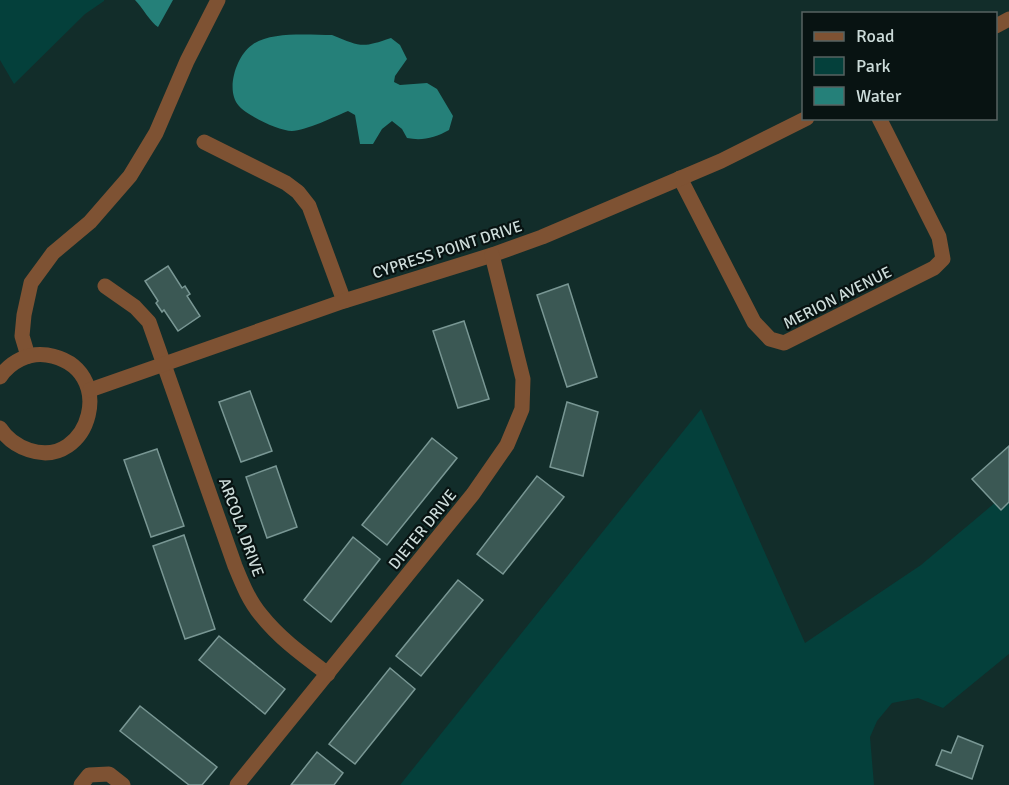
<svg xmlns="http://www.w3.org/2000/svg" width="1009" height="785" font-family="Signika,sans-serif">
  <rect width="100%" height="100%" fill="#122d2a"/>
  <g fill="#04403b">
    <polygon points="0,0 104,0 104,1 85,14 14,84 0,60"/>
    <polygon points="701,409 805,643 921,565 1009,491 1009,654 943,708 918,698 892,703 877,721 870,737 874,785 400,785"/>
  </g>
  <g fill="#258079">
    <path d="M135,0H173L158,27C151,23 142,7 135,0Z"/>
    <path d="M332,35C361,47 362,48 391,38L400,45L407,59L395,76L394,82L400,85L427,83L437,89L453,116L449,130C435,138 422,141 407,138L402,129L392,121L382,129L373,144H360L355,115L348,111C336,116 305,131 292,131C279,131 248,116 239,106C225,91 236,56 252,45C270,31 310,35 332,35Z"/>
  </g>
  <g fill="#3b5854" stroke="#799794" stroke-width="1.5">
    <polygon points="168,266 182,288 185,286 190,294 187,296 200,316 178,331 164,310 162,312 156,303 158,301 145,281"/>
    <polygon points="568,284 597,377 567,387 537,295"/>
    <polygon points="464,321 489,399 458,408 433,331"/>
    <polygon points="250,391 272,451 241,462 219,402"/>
    <polygon points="567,402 598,412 583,476 550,467"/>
    <polygon points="432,438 457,458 387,545 362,525"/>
    <polygon points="1009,446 1009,502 1001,510 972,479"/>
    <polygon points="157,449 184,526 151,537 124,460"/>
    <polygon points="276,466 297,527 267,538 246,477"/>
    <polygon points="537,476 564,497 503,574 477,554"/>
    <polygon points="184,535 215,629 185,639 153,546"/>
    <polygon points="353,537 380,559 331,622 304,600"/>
    <polygon points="458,580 483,600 421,676 396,656"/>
    <polygon points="219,636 285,689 265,714 199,660"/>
    <polygon points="390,668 415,689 355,764 329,744"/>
    <polygon points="140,706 217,767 202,785 189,785 120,731"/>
    <polygon points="958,736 983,746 972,779 936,765 942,750 951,753"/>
    <polygon points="317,752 343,773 334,785 291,785"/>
  </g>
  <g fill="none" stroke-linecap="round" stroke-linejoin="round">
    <g stroke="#7e5233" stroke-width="15">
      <polyline points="996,26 1009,19"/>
      <polyline points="204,142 286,183 298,192 309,206 344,301"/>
      <polyline points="680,178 754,322 770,339 784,343 934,268 943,259 939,237 879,118"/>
      <path d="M105,286L135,307L149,322L235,566C242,583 249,601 261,615C280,639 304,656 328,674"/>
      <polyline points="28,356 22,336 24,315 31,283 53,253 90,222 130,176 156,133 187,61 218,0"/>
      <path d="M0,377C10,362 29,352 47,355C120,367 90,471 29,450C17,446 7,439 0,428"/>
      <polyline points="90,390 344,301 492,255 542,237 721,161 807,118"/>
      <polyline points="81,785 89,775 109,774 123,785"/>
      <polyline points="237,785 473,494 507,445 522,409 523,379 492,255"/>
    </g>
  </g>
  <g text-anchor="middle" stroke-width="4.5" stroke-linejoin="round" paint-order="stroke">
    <g font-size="16" fill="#cddcda" stroke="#081312">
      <text transform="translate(447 249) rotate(-18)" y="6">CYPRESS POINT DRIVE</text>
      <text transform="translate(837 297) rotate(-27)" y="6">MERION AVENUE</text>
      <text transform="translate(242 527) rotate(70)" y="6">ARCOLA DRIVE</text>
      <text transform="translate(422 529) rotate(-51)" y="6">DIETER DRIVE</text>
    </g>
  </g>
  <rect x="802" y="12" width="195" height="108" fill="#081312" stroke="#576362" stroke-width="1.5"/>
  <rect x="814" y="32" width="30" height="9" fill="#7e5233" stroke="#576362" stroke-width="1.5"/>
  <text x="856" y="42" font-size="18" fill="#cddcda">Road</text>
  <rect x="814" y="57" width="30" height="18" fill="#04403b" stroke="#576362" stroke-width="1.5"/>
  <text x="856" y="72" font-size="18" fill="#cddcda">Park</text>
  <rect x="814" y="87" width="30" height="18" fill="#258079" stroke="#576362" stroke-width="1.5"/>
  <text x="856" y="102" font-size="18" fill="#cddcda">Water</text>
</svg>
